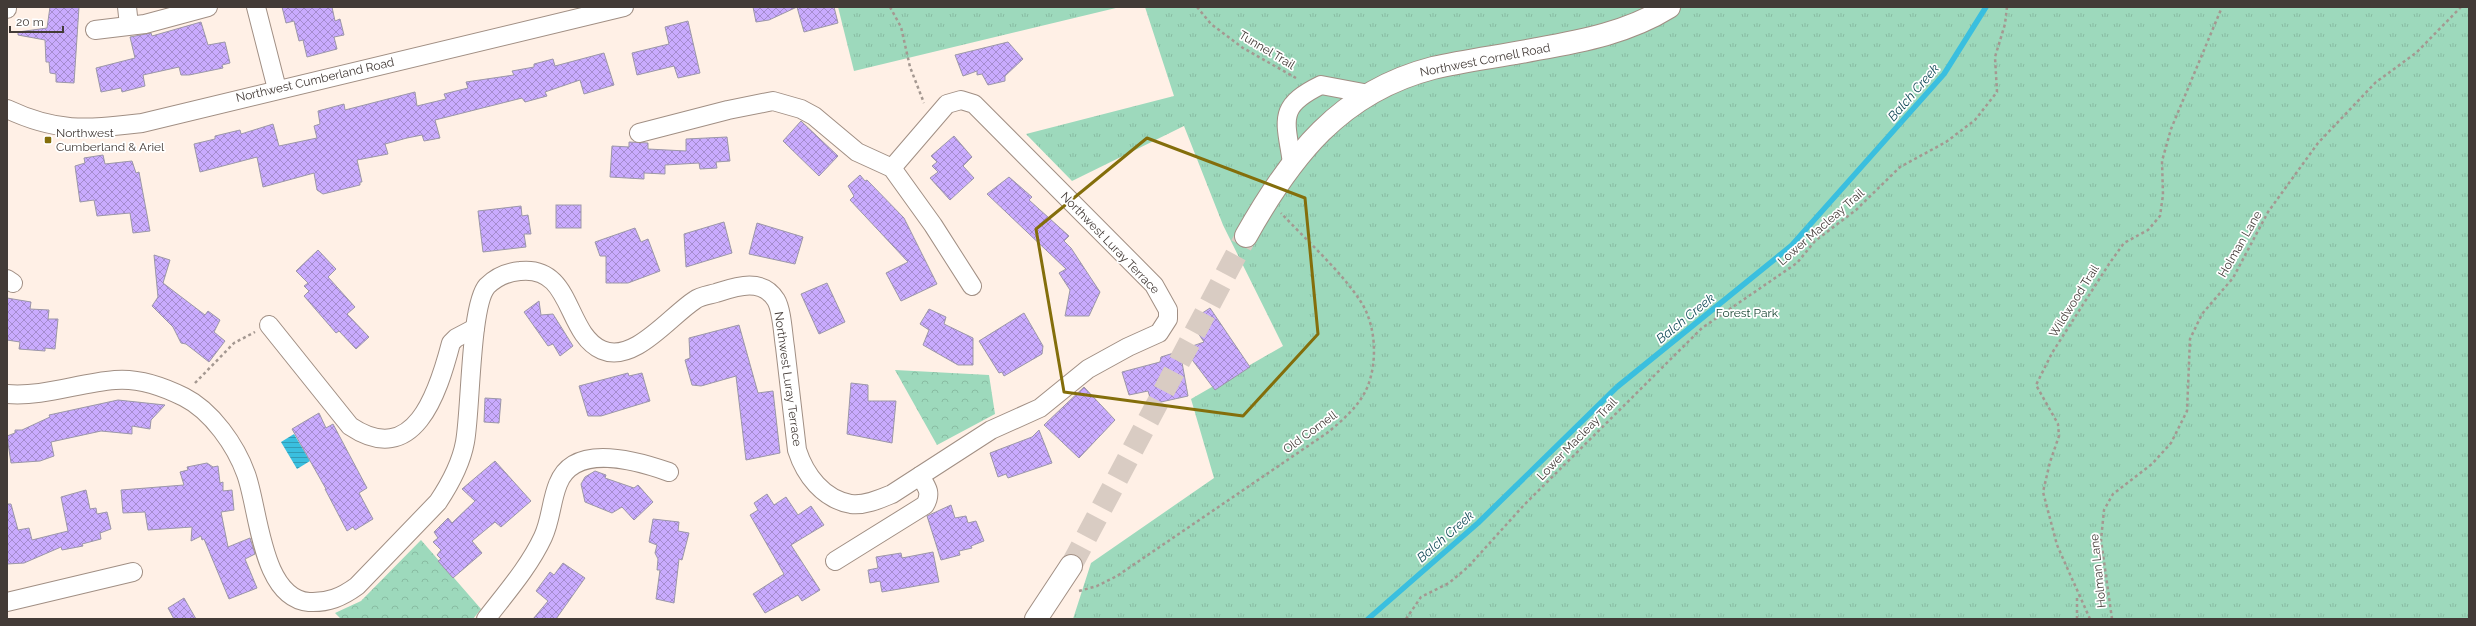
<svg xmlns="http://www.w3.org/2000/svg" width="2476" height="626" font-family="Raleway,sans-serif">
  <defs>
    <pattern id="forest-crowns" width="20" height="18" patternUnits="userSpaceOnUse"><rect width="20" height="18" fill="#9dd9bc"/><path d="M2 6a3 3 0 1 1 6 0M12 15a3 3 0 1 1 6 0" fill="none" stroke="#88bba2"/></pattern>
    <pattern id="park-tufts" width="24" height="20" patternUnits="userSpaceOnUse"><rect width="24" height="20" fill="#9dd9bc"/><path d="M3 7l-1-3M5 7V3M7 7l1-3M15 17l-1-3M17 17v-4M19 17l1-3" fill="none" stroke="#88bba2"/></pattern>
    <pattern id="water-rules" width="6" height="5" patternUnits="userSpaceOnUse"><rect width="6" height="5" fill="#3abfdf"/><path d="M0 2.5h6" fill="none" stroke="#329cb6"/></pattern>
    <pattern id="building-cross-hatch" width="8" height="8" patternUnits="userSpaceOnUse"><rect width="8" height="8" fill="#c9abfe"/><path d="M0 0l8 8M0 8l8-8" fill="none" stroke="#a58cce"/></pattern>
  </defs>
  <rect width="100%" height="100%" fill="#fff0e6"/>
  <g fill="url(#forest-crowns)">
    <polygon points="895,370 989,375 995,414 937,445"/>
    <polygon points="421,540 481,609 473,619 341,619 335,613 361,601"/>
  </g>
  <g fill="url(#park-tufts)">
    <polygon points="838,7 1120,7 854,71"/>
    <polygon points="1145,7 2469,7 2469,619 1073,619 1091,563 1214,478 1191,399 1283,346 1223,225 1184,126 1072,181 1026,134 1174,96"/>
  </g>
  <polygon fill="url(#water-rules)" points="294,434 310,461 297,469 281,442"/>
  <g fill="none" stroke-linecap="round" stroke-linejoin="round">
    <polyline stroke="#3abfdf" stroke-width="5.5" points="1368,619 1478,523 1617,387 1791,246 1944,74 1986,7"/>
  </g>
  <g fill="url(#building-cross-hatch)" stroke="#9c97a8">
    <polygon points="50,7 79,7 74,83 56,82 56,74 50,73 49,62 46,62 45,40 18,35 18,32 47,28"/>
    <polygon points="282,7 332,7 335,21 340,19 344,35 334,37 337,49 307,57 303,40 299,41 294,21 286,23"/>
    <polygon points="753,7 834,7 838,23 804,32 797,7 769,20 756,22"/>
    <polygon points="688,21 700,73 678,78 674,66 637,75 632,53 669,44 665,27"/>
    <polygon points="201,22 208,45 225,42 230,63 222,65 223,68 189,75 181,75 179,67 143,75 145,86 122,92 121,88 101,92 96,68 135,58 130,37 151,33 152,36"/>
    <polygon points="1008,42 1023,59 1005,76 1005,81 988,85 982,74 977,75 977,71 963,76 955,55"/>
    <polygon points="604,53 614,85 584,94 580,80 545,92 547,96 525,102 522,98 435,120 440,138 424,141 422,135 407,138 385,144 388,154 357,160 362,182 360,182 360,185 323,194 317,190 314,173 263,187 257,157 200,172 194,144 215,139 215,136 240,130 241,134 273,124 279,146 317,138 314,126 320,124 318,111 344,104 345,110 415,92 417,106 446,99 444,94 468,88 466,82 514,75 512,71 534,67 534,64 553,59 555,66"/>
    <polygon points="801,121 838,156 819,176 783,141"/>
    <polygon points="954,136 972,157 963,166 974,178 950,200 930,178 938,172 932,166 937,162 931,156"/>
    <polygon points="727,137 730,161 716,162 717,168 700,169 699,163 665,165 665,174 644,173 644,179 610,177 612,146 629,147 629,142 648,143 648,149 686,151 686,139"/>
    <polygon points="103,155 105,164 132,161 136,173 139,172 150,231 133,233 130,213 97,216 94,200 80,202 75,166 85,163 84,158"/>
    <polygon points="860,175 865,181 867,180 904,218 937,284 901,301 886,273 908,262 850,200 854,196 848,186"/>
    <polygon points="1009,177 1032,197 1029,200 1069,236 1064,241 1071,248 1100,292 1089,316 1065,316 1070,290 1059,273 1066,269 987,194"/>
    <rect x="556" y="205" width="25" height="23"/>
    <polygon points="521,206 522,216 528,215 531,234 524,234 526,247 483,252 478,211"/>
    <polygon points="724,222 732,253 686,267 684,234"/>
    <polygon points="757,223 803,237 795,264 749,254"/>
    <polygon points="635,228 641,242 648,239 660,271 628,283 606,283 606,256 600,256 595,242"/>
    <polygon points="318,250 336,269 328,277 355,307 347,314 369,337 356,349 339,331 336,333 304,296 309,291 304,286 308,283 296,271"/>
    <polygon points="154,255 170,260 163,283 205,315 208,311 220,320 214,332 225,341 209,362 186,344 181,343 173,327 152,306 158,297"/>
    <polygon points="827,283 845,322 819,334 801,294"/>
    <polygon points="7,298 31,302 30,309 49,310 48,319 58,319 55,349 45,348 45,351 19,349 20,342 7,340"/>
    <polygon points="539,301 541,315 553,314 573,346 560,356 553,344 548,346 524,312"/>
    <polygon points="1210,308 1250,367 1215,390 1184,349 1204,342 1190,321"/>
    <polygon points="929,309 946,317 944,324 973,338 973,365 958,365 923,345 929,330 920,324"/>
    <polygon points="1024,313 1043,346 1042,354 1004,376 1002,372 999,373 979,341"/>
    <polygon points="739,325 758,393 773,391 780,453 746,460 736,376 701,386 692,385 685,360 690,358 689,338"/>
    <polygon points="1180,351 1188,396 1152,404 1148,391 1129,395 1122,372 1160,362 1161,357"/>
    <polygon points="628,373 629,376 642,373 650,401 601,416 588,416 579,386"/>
    <polygon points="851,383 868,385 868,401 896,401 892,443 847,434"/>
    <polygon points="1084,387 1115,420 1079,458 1044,425"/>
    <polygon points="485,398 501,399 499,423 484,422"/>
    <polygon points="118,400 165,405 151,420 150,429 132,426 132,434 101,431 51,442 54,456 40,461 11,463 7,436 15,433 15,430 22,430 50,417 49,415"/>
    <polygon points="319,413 326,428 333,424 367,488 359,493 373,519 355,530 353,527 347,531 325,489 326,489 292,429"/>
    <polygon points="1039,430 1052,463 1008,478 1006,474 998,477 990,453 1032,437"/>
    <polygon points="495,461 531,501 501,527 495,522 472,541 482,553 453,578 438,561 441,559 437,555 441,550 433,542 438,538 434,532 448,518 452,523 475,501 462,489"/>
    <polygon points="207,463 213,467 218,466 220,483 223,482 223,491 232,490 234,510 221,512 228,547 250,538 255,554 245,559 257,588 229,599 204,539 202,540 201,536 191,541 192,527 148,530 145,512 123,513 121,490 184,485 180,472 188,470 187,467"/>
    <polygon points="595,471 606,475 605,478 634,488 638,485 653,502 634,520 622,507 612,513 585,502 581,484 585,477"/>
    <polygon points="86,490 90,509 96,508 97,514 107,512 111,529 100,533 101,539 82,544 83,546 62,550 61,547 24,563 7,564 7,504 11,504 18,530 29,528 32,540 68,531 61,497"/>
    <polygon points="767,494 774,505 786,497 798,515 811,506 824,525 791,545 820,590 802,601 798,595 765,613 753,594 784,574 750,515 758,510 754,503"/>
    <polygon points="951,505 955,518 966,516 968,523 976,521 984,541 971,546 972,548 959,551 960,555 941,560 927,516"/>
    <polygon points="653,519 679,522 678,531 689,533 682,560 679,559 674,603 656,599 660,570 657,570 658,559 655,553 657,545 649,542"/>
    <polygon points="933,552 939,582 882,592 880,581 870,583 868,570 878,568 876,557 901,553 902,558"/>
    <polygon points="563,563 585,578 556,619 533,619 548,601 536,591 550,572 554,575"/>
    <polygon points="184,598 196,619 174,619 168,608"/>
  </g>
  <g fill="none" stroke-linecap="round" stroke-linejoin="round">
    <polyline stroke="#d9ccc3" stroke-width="22" stroke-dasharray="22 11" stroke-linecap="butt" points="1071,566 1246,236"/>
    <g stroke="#a18f84" stroke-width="20">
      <g id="minor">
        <polyline points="127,7 129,25"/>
        <polyline points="256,7 277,89"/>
        <polyline points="7,9 7,7"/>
        <polyline points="95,30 145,24 208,7"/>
        <path d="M7,109C58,133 87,129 142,123L624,7"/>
        <polyline points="639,133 728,110 773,101 801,109 814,116 857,152 892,168 933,225 972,286"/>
        <path d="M1292,163C1286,120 1276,107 1321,85L1369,94"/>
        <polyline points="7,279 13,283"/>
        <path d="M269,325L350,426C414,469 438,393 451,343L456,338L475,328"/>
        <path d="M7,394C44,397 78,383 115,380C138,378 164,387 184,397C212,411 236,446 246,474C259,509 261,598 309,602C328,603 342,597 357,586L438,502C450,484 461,464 465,442C471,410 470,305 487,286C496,277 508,272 520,271C573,265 565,334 602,350C634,364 670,316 695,300C700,296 709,295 716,293C735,287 762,277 776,300C782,310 783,335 785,347C789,381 793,416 797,450C805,475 823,499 851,504C864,506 880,499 892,494L991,430L1040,408L1088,369L1128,347L1159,333L1168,319V310L1154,285L974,104L961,100L947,104L892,168"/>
        <path d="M835,561L925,505C932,493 927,487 920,476"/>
        <polyline points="7,602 133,572"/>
        <path d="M486,619C506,593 529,567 543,537C551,520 551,501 558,484C574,442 638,461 669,472"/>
      </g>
    </g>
    <g stroke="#a18f84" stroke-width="24">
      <g id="major">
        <path d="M1246,236C1291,156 1340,92 1433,68C1467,60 1503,56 1537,49C1583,41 1629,32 1669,7"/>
        <polyline points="1036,619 1071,566"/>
      </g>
    </g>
    <g stroke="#a49891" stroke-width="2.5" stroke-dasharray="3 3" stroke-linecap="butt">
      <polyline points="890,7 901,27 910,67 924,103"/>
      <polyline points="1197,7 1211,24 1243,48 1296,78"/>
      <polyline points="195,383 234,343 255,332"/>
      <path d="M1079,591L1097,586L1117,576L1327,433C1342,421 1359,406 1367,388C1378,362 1376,325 1361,302C1341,271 1306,240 1281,213"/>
      <polyline points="1406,619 1421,597 1449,583 1468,567 1524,505 1702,328 1797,263 1815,241 1856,210 1900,167 1946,142 1975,120 1997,92 1995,57 2005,24 2007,7"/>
      <polyline points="2077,619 2077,596"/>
      <polyline points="2090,619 2057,545 2043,492 2050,462 2059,436 2058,424 2036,385 2052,353 2109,264 2124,243 2148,230 2160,216 2163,195 2162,161 2171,129 2222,7"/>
      <polyline points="2112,619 2101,540 2104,510 2113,494 2152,464 2171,443 2187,411 2190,339 2202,314 2233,278 2268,212 2318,143 2376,82 2416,53 2461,7"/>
    </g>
    <use href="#minor" stroke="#fff" stroke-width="18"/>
    <use href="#major" stroke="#fff" stroke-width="22"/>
  </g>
  <path fill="none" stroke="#846e0b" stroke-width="3" stroke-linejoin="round" d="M1147,138L1305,198L1318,334L1243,416L1064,392L1036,229Z"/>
  <rect fill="#846e0b" stroke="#fff" stroke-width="1.5" x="44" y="136" width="8" height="8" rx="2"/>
  <g text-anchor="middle" stroke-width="3.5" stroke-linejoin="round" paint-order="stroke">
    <g font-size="12" fill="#433b37" stroke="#fff">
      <text transform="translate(1267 50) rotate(31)" y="4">Tunnel Trail</text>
      <text transform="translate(1485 60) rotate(-11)" y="4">Northwest Cornell Road</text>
      <text transform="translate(315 80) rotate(-13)" y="4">Northwest Cumberland Road</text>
      <text transform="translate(1821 227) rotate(-41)" y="4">Lower Macleay Trail</text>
      <text transform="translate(1110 243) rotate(46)" y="4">Northwest Luray Terrace</text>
      <text transform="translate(2240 244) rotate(-60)" y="4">Holman Lane</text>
      <text transform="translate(2074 301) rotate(-58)" y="4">Wildwood Trail</text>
      <text transform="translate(788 379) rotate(82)" y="4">Northwest Luray Terrace</text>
      <text transform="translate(1310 432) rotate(-36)" y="4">Old Cornell</text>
      <text transform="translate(1577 439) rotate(-46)" y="4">Lower Macleay Trail</text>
      <text transform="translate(2098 571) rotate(-96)" y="4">Holman Lane</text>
    </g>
    <g font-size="12" fill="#433b37" stroke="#fff" text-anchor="start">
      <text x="56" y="137">Northwest<tspan x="56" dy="14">Cumberland &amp; Ariel</tspan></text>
    </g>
    <g font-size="12" fill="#1a4734" stroke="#fff">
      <text x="1747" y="317">Forest Park</text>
    </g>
    <g font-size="13" font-style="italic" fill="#154c59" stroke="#fff">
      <text transform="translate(1913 92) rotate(-49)" y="5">Balch Creek</text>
      <text transform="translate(1685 318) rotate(-39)" y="5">Balch Creek</text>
      <text transform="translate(1445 536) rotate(-41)" y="5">Balch Creek</text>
    </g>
  </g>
  <rect width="2476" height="626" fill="none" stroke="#433b37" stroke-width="16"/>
  <path d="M10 26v6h53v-6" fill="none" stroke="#433b37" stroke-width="2"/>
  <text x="16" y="26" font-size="12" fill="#433b37" stroke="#ffffff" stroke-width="3" paint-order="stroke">20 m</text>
</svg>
